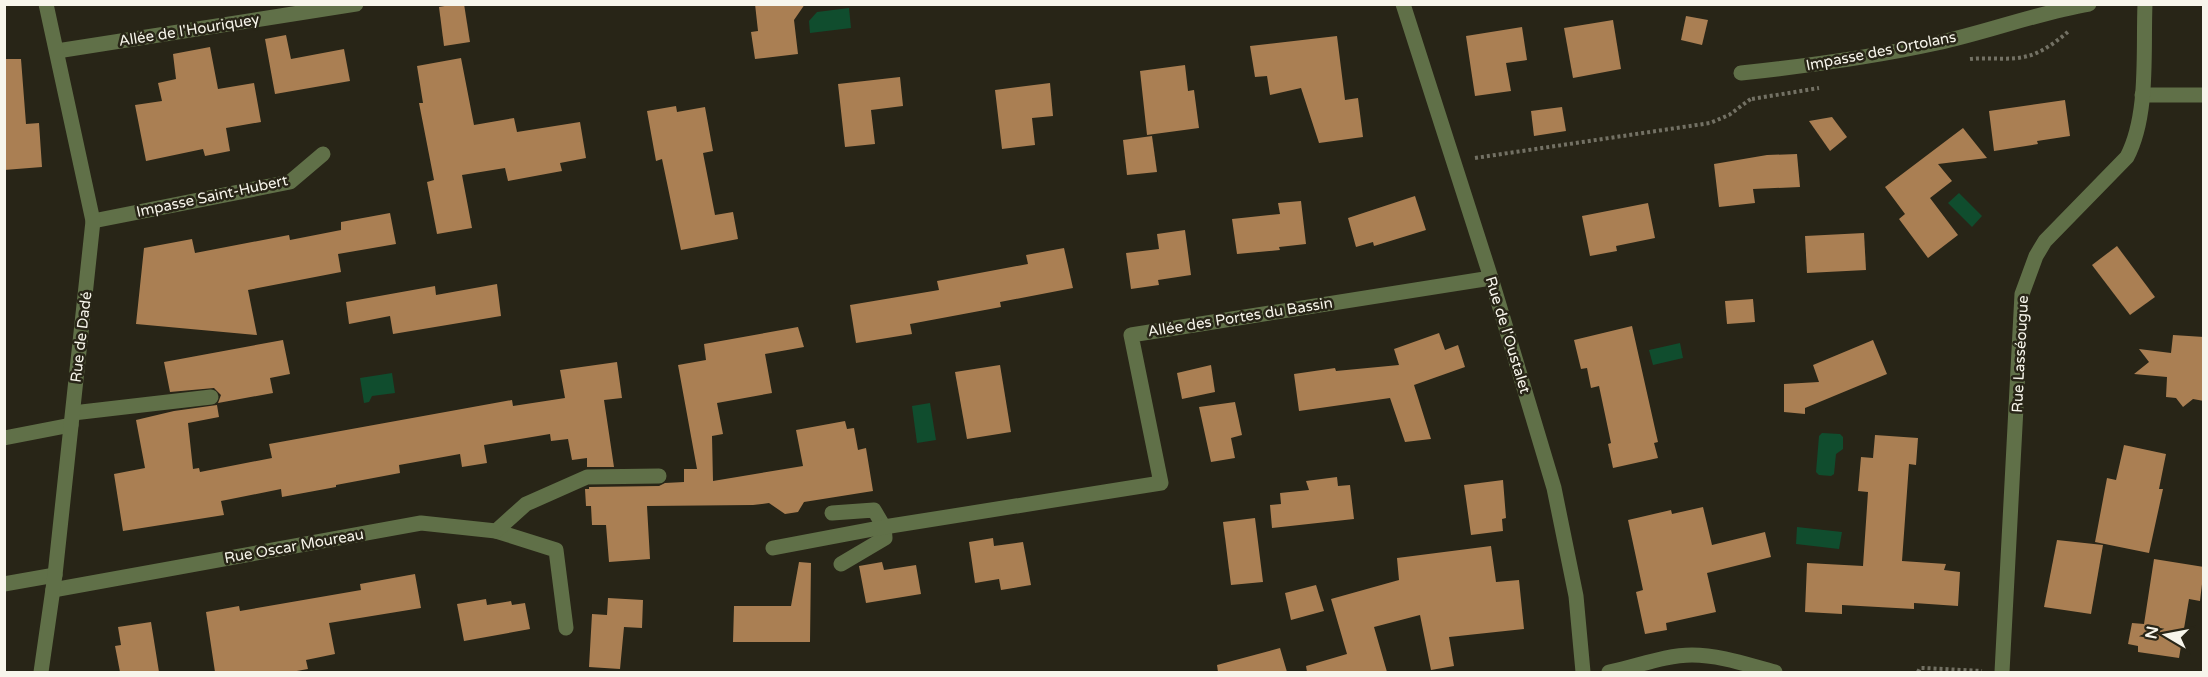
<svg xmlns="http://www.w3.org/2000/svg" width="2208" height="677" font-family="'Varela Round',sans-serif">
  <rect width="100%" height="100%" fill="#282517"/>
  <g fill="#104d2e">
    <polygon points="849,8 851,28 810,33 809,21 817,12"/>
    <polygon points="1959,193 1982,216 1972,227 1948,203"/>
    <polygon points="1680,343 1683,358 1653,365 1649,350"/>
    <polygon points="392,373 395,393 372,396 369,402 364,403 360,378"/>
    <polygon points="930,403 936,440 917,443 912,406"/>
    <polygon points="1822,433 1840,434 1843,437 1843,449 1836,454 1834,474 1831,476 1819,475 1816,472 1819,436"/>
    <polygon points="1797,527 1842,532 1839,549 1796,544"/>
  </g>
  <g fill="#aa7f53">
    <polygon points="456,4 464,4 470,42 444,46 439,7"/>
    <polygon points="755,4 805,4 794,20 798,54 755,59 751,32 758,31"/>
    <polygon points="1686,16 1708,20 1702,45 1681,40"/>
    <polygon points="1613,20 1621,69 1573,78 1564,28"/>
    <polygon points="1522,27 1527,60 1506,63 1511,91 1475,96 1466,36"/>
    <polygon points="286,35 291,59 344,49 350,81 275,94 265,39"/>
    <polygon points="1337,36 1345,100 1358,98 1363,137 1319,143 1301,88 1270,95 1267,76 1255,77 1250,46"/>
    <polygon points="210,47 218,89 254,83 261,122 226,128 230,151 205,156 203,149 146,161 135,105 162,101 158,83 176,79 173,54"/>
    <polygon points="461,58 474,125 514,118 517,132 580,122 586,158 560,163 562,171 508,181 505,168 462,175 472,228 437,234 427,182 434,180 419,103 423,103 417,66"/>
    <polygon points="4,59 21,59 26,124 39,123 42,167 4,170"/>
    <polygon points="1185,65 1188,91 1194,90 1199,128 1147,135 1140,71"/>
    <polygon points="900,77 903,106 871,110 875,144 845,147 838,84"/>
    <polygon points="1050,83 1053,116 1032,118 1035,145 1002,149 995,90"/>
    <polygon points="2065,100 2070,136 2037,141 2038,144 1994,151 1989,111"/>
    <polygon points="676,106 677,112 705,107 713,151 703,153 715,215 733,212 738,239 681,250 662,159 656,161 647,111"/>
    <polygon points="1562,107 1566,131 1534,136 1531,111"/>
    <polygon points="1832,117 1847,137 1830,151 1809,121"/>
    <polygon points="1963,128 1987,158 1938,164 1952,181 1930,198 1958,235 1928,258 1899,219 1905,214 1885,187"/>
    <polygon points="1152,136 1157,172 1127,175 1123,140"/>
    <polygon points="1797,154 1800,187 1753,189 1755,203 1719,207 1714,164 1767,155"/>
    <polygon points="1415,196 1426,230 1374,246 1373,242 1356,247 1348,218"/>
    <polygon points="1301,201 1306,244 1279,247 1280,250 1237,254 1232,219 1280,214 1278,203"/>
    <polygon points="1648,203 1655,238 1616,246 1617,251 1590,256 1582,216"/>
    <polygon points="390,213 396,244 338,254 341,272 248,290 257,335 136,324 144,248 192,239 195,253 289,235 290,240 341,230 341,222"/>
    <polygon points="1185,230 1191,275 1158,280 1159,285 1131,289 1126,253 1159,249 1157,234"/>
    <polygon points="1864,233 1866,270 1807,273 1805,236"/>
    <polygon points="2117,246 2155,297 2130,315 2092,265"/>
    <polygon points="1064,248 1073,288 1000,302 1001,307 910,324 912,334 856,343 850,305 939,290 937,281 1028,264 1026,255"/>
    <polygon points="497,284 501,316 393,334 390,316 349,324 346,302 435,286 436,295"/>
    <polygon points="1753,299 1755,322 1727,324 1725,301"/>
    <polygon points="1632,326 1658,442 1654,443 1658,458 1613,468 1608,444 1611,443 1599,386 1591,388 1587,368 1581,369 1574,340"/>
    <polygon points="798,327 804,347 765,354 772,393 717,403 723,434 712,436 713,481 803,466 796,430 845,421 847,429 854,428 858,450 866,448 873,491 804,502 798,512 785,514 769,503 753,505 647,506 650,559 609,562 606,525 592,525 591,506 586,506 585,489 589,489 589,487 659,486 665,483 684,482 684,469 697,469 678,365 706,360 704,344"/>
    <polygon points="1439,333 1445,350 1458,345 1465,367 1414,385 1431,439 1405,442 1390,398 1299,411 1294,374 1335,368 1336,371 1399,365 1394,349"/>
    <polygon points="2173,335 2204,337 2204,401 2193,399 2183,407 2176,398 2166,397 2167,377 2134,374 2149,362 2139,349 2171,353"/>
    <polygon points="283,340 290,374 270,378 273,393 218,403 221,395 214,388 170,392 164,362"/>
    <polygon points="1873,340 1887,374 1805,408 1805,414 1784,412 1784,384 1819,382 1813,365"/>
    <polygon points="617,362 622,398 604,400 614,467 587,467 587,458 572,460 568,439 551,441 550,434 484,445 487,463 462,467 460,454 399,465 400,473 336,485 336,487 282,497 281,489 221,501 224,515 123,531 114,474 145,468 136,420 174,411 217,405 219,417 188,423 193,469 199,468 200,472 272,458 269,444 512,400 513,406 565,398 560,370"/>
    <polygon points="1000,365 1011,432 967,439 955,372"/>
    <polygon points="1211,365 1215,392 1182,399 1177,373"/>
    <polygon points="1235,402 1242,435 1231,438 1235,458 1211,462 1199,407"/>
    <polygon points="1875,435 1918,438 1916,465 1909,464 1902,561 1946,564 1944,570 1960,572 1958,606 1914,603 1914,609 1842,605 1842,614 1805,612 1807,563 1863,566 1868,492 1858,491 1861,457 1873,458"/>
    <polygon points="2124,445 2166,454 2159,489 2163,489 2149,553 2095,542 2107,478 2116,480"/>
    <polygon points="1337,477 1338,486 1350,485 1354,519 1272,528 1270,505 1281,504 1280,493 1309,490 1306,481"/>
    <polygon points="1503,480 1506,518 1502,519 1503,531 1471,535 1464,485"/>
    <polygon points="1703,507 1712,545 1765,532 1771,557 1707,573 1716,612 1666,623 1667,630 1645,634 1636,592 1643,590 1628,520 1671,510 1672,514"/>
    <polygon points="1255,518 1263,582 1231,585 1223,522"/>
    <polygon points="993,538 994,546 1023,542 1031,585 1001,590 999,579 975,583 969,542"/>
    <polygon points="2057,540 2103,545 2091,614 2044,607"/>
    <polygon points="1491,546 1496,582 1519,580 1524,629 1449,637 1454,666 1431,670 1420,615 1374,627 1387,672 1307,672 1306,666 1347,654 1331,599 1399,580 1397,558"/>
    <polygon points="2154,559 2204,567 2200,601 2189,599 2179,658 2138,652 2138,646 2128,644 2132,623 2144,624"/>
    <polygon points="799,562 811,563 810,642 733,642 734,606 791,606"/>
    <polygon points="882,562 884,570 916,565 921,594 866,603 859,566"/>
    <polygon points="415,574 421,608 329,623 335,654 306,660 308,669 291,672 215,672 206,612 239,606 240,611 361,590 360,584"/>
    <polygon points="1316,585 1324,611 1291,620 1285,593"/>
    <polygon points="608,598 643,600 642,628 624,627 620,669 589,667 592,614 607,615"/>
    <polygon points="486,599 487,605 511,601 512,605 525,603 530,629 464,641 457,604"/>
    <polygon points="151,622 159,672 120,672 115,646 121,645 118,627"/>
    <polygon points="1280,648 1287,672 1218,672 1217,665"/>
  </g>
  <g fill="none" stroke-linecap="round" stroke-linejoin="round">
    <g stroke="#737164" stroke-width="4" stroke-dasharray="3 3" stroke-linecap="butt">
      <path d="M1970,59C1989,57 2010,61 2028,56C2043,52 2057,41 2069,31"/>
      <polyline points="1752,99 1819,88"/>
      <polyline points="1475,158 1710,123 1729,115 1752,98"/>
      <polyline points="1918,672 1920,668 1924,668 1982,671"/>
    </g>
    <g stroke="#607048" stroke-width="15">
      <polyline points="1403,4 1491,278 1554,488 1576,596 1583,672"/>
      <polyline points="57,51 356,4"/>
      <path d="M1741,73C1807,66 1873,57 1937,43C1988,32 2037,13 2089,4"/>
      <polyline points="2142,95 2204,95"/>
      <polyline points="93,221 290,182 323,154"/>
      <polyline points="73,413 211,397"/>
      <polyline points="4,438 71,425"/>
      <polyline points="832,513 874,510 884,527 885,538 841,564"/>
      <polyline points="496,531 556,550 566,628"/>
      <polyline points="773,548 884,527 1161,483 1131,335 1491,278"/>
      <polyline points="4,584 55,575"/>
      <polyline points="53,590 421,523 496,531 526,504 587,477 659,476"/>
      <polyline points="41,672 55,575 93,221 46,4"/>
      <path d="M1609,672C1636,667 1664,655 1692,655C1720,655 1748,665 1775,672"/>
      <path d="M2002,672L2022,294L2036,256L2045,241L2127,157C2149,115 2143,52 2145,4"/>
    </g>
  </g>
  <g text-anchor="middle" stroke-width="5" stroke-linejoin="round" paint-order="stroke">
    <g font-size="15" fill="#f7f5eb" stroke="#282517">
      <text transform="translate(189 30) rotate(-9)" y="5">Allée de l'Houriquey</text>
      <text transform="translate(1881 51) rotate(-11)" y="5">Impasse des Ortolans</text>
      <text transform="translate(212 196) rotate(-12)" y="5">Impasse Saint-Hubert</text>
      <text transform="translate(1240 317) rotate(-9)" y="5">Allée des Portes du Bassin</text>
      <text transform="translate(1508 335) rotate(73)" y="5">Rue de l'Oustalet</text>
      <text transform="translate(81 337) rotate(-83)" y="5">Rue de Dadé</text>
      <text transform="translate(2020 354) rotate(-87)" y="5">Rue Lasséougue</text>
      <text transform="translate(294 546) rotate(-10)" y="5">Rue Oscar Moureau</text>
    </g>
  </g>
  <rect width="2208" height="677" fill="none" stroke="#f7f5eb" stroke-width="12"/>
  <g transform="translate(2166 635) rotate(280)" stroke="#282517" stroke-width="4.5" paint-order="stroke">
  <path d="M0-4.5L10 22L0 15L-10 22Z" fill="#f7f5eb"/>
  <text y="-9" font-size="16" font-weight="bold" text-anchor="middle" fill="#f7f5eb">N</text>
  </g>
</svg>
